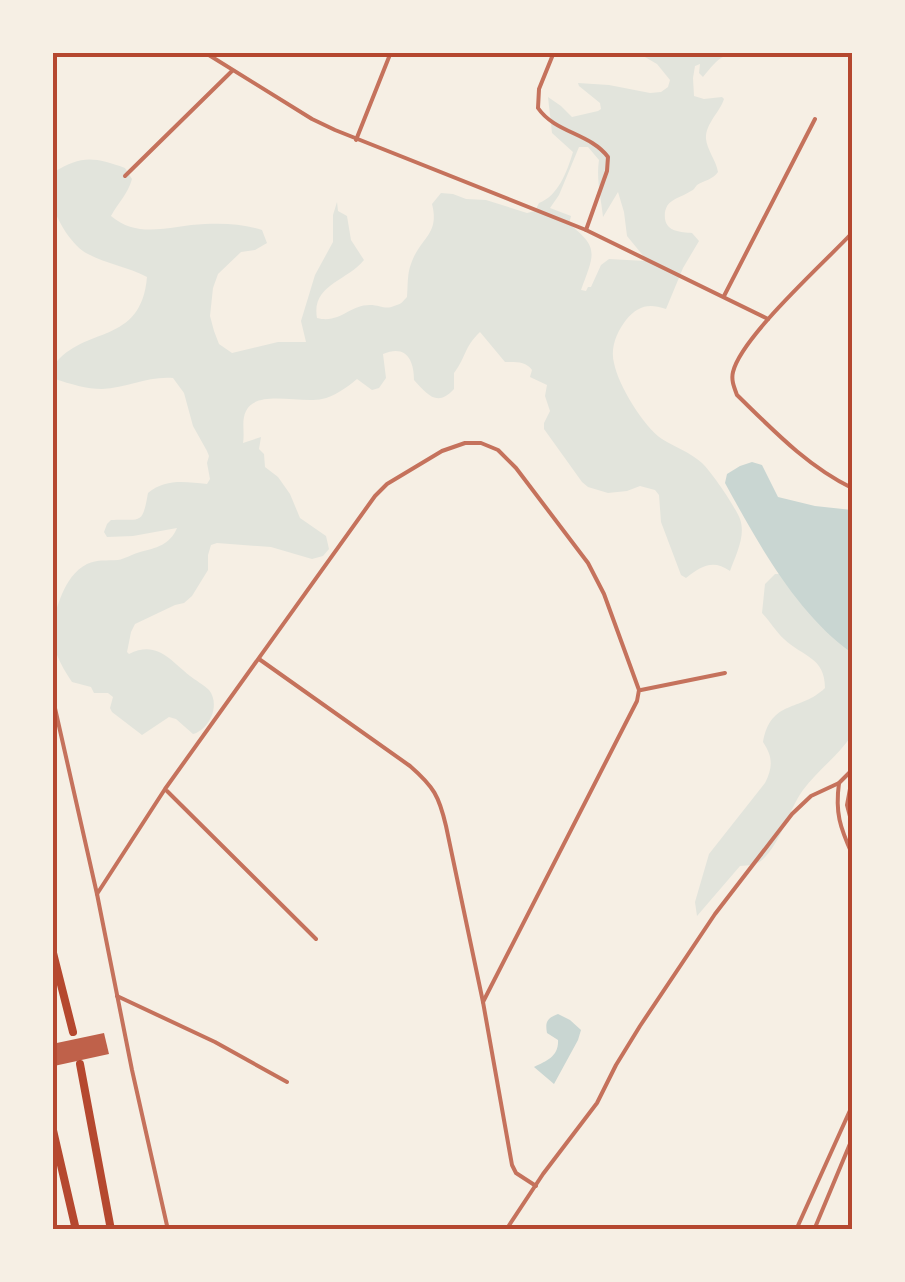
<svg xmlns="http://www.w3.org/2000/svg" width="905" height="1282" font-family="Inter,sans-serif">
  <rect width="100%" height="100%" fill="#f6efe4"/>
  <g fill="#e2e4dc" fill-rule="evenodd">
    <path d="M638,53H751L750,57C745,57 740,55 734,55C720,53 711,68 703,77L699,73L700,64L695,66L693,78L694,96L704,99L722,97L724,99C720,112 705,124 706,139C707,150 716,160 718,172C712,180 705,180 697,185C695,187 694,190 691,191C679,199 663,199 665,219C667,232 681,232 692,233L699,241L683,268L666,309C648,303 638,306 626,320C617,332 610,347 614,363C618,385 644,427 662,439C675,447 691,453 702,463C711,471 736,508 740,519C746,536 736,554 730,571C713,559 701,566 686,578L681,575L661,522L659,495L655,490L640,486L627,491L608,493L588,487L582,482L544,429V423L550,411L545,396L547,385L530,377L532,370C526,361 515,362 505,362L480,332C464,347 466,357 454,373V389C437,408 427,394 414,380C414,360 406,344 383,354L386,378L379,388L372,390L357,379C348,387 333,397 322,399C301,404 256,389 246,411C241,421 245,432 243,443L261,437L259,449L264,454L265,467L278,477L290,494L300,518L326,536L329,549L323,556L312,559L271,547L217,543L211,545L208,555V570L192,596L184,603L175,605L135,624L131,632L127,652L129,654C157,640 170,660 190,676C195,680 204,685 209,690C221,705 209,730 193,734L176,719L169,717L142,735L112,712L110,708L113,697L108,693H94L91,687L72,682C50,649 47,631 62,594C68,581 74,571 87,564C98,559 106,561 118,560C125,559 132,554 140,552C156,548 170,545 177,528L133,536L107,537L104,532L107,524L111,520C141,518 142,527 148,493C166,478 186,482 207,484L210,479L207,463L209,456L207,451L193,426L184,393L173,378C148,376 127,388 102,389C87,389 70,384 55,379L54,365C84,325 141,346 147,277C128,267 107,264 88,254C73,247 56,220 53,204C51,195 53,183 53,173C81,155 94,157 125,168L132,179C128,194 118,203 111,216C139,240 172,225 205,224C225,223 244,224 262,230L267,243L255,250L241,252L218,274L213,288L210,316L214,331L219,344L232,353L278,342H306L301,321L315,275L333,242V215L337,202L338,211L347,216L351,240L364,260C347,281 311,285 317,318C340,324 349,305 370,305C380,305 385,310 394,306C403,303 401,303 407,297C408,286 407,274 411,264C420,237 440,235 432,204L441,193L453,194L466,199L486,200L527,213L535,211L539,203C558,196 567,172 573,152L552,133L548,97L561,106L572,117L598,111L601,109L600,103L579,86L578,83L609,85L650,93L661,92L668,87L670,80L657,64ZM579,147H588L599,160C596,179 601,197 603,217L618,192L624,212L627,236L645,258V261L609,259L601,265L591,287H588L586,291L581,290C594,254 600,248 569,224L571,216L550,208L559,195Z"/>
    <path d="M775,574H789L852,637V735C838,756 817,771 803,790C788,811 781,843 762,860C755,866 749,865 740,866L697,916L695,902L709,854L765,783C773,767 773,757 763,742C771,699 800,712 825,688C825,657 803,657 784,639C776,632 770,621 762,613L765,584Z"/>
  </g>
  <g fill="#c9d6d2">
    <path d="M752,462L762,465L778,497L815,506L852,510V653C796,613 758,543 725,483L727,474L740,466Z"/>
    <path d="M558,1014L570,1020L581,1030L578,1040L554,1084L534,1067C547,1061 559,1056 558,1040L547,1033C545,1022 547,1018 558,1014Z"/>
  </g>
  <polygon fill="#bf614a" points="104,1033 109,1054 54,1066 52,1044"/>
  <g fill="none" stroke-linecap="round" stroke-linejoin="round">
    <g stroke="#c5725c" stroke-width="4">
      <polyline points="204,52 312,119 335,130 586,230 768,319"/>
      <path d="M554,52L539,89L538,108C555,133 590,133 608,157L607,171L586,230"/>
      <polyline points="356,140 391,52"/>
      <polyline points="125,176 232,71"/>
      <path d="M852,233C825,262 741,337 733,372C731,380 734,387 737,395C773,430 807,466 852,488"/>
      <polyline points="724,296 815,119"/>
      <path d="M259,659L410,766C434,787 439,796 446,826L483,1002L512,1165L516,1173L536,1186"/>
      <polyline points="641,690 725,673"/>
      <polyline points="52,695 97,894 132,1070 168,1230"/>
      <polyline points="852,778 847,805 852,824"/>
      <path d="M839,783C835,813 840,827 852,854"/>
      <polyline points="167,791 316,939"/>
      <polyline points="97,894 165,789 375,496 387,484 442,451 465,443 481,443 498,450 516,468 588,563 604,594 639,690 637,701 483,1002"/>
      <polyline points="117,996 215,1042 287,1082"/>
      <polyline points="506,1230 543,1174 597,1103 616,1065 640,1026 715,914 792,814 811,796 839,783 852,770"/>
      <polyline points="796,1230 852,1106"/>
      <polyline points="814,1230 852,1139"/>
    </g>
    <g stroke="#b5482f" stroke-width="8">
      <polyline points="52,949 73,1032"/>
      <polyline points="80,1064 111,1230"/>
      <polyline points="52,1126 76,1230"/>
    </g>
  </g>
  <rect width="905" height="1282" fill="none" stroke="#f6efe4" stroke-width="110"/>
  <rect x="55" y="55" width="795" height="1172" fill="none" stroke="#b5482f" stroke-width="4"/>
</svg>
